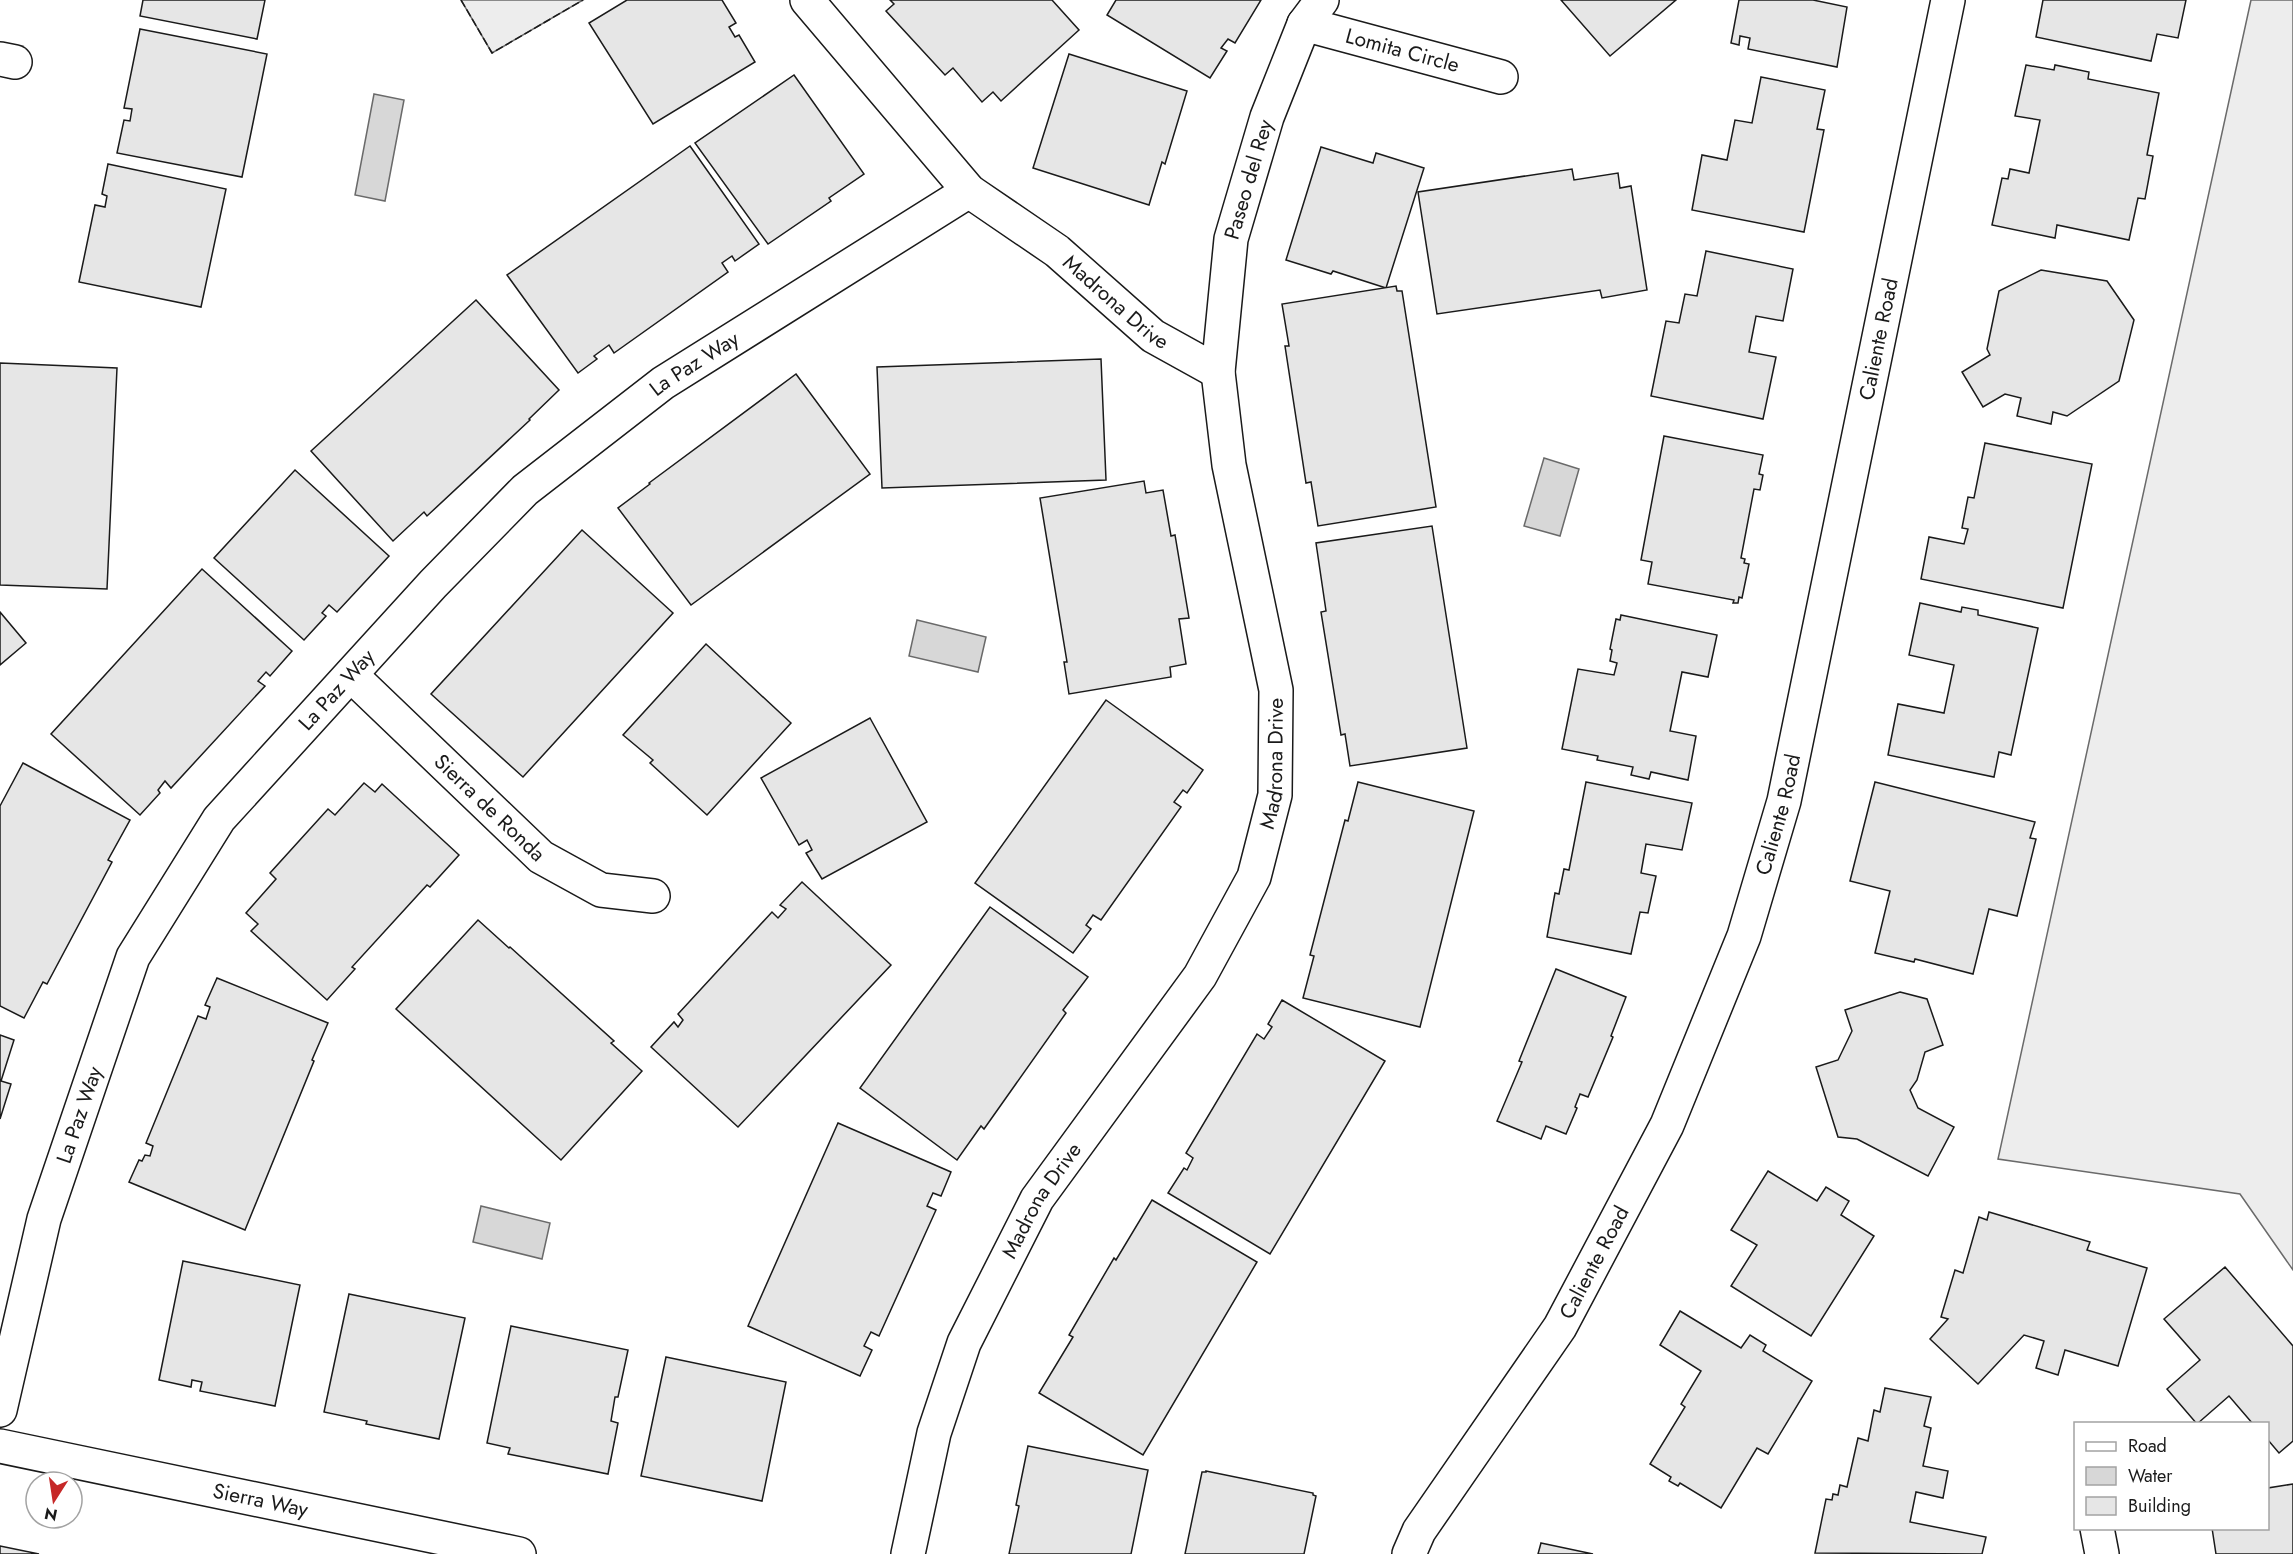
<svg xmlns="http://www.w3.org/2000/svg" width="2293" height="1554" font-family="Jost,sans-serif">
  <rect width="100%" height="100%" fill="#fff"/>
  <g fill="#ededed" stroke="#6a6a6a" stroke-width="1.5">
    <polygon points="461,0 583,0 492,53"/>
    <polygon points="2251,0 2293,0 2293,1270 2240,1194 1998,1159"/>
  </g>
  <g fill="#d7d7d7" stroke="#6a6a6a" stroke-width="1.5">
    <polygon points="374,94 404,100 385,201 355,195"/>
    <polygon points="1544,458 1579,469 1560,536 1524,526"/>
    <polygon points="917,620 986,637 978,672 909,656"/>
    <polygon points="481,1206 550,1223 542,1259 473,1242"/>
  </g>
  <g fill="#e6e6e6" stroke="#1a1a1a" stroke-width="1.5">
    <polygon points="143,0 265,0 257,39 140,16"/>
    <polygon points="627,0 722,0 736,23 729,27 735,37 739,35 755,62 653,124 589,23"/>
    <polygon points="890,0 1052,0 1079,30 1001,101 993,92 982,102 953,68 945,75 886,11 894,4"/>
    <polygon points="1116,0 1261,0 1235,43 1228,39 1221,48 1227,51 1210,78 1107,15"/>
    <polygon points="1561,0 1676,0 1610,56"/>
    <polygon points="1739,0 1813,0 1847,7 1837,67 1748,49 1750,38 1740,36 1739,45 1731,43"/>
    <polygon points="2043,0 2186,0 2178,38 2157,34 2151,61 2036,37"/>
    <polygon points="140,29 267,54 242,177 117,153 124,120 130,121 132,109 124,108"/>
    <polygon points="1069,54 1187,91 1165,164 1162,162 1149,205 1033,168"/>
    <polygon points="2026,65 2054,70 2055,65 2089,72 2088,79 2159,93 2147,155 2153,156 2145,199 2138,198 2129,240 2057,225 2055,238 1992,225 2002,178 2008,179 2010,169 2029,173 2040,120 2015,116"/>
    <polygon points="794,75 864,174 829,198 831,201 768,244 695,143"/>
    <polygon points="1761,77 1825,90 1817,129 1824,130 1804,232 1692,210 1702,155 1727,160 1735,120 1752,123"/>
    <polygon points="690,146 759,244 735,261 732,256 722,263 728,272 614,353 609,345 594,356 597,359 578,373 507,275"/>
    <polygon points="1321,147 1373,163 1376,153 1424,168 1386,288 1333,271 1331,274 1286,260"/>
    <polygon points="108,164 226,189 201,307 79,282 95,205 105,207 107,196 102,194"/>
    <polygon points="1572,169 1574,180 1618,173 1620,188 1631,186 1647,290 1602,298 1600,290 1437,314 1418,192"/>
    <polygon points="1706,251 1793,269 1783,321 1756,316 1749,352 1776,357 1763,419 1651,396 1666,321 1679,323 1685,294 1697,296"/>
    <polygon points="2041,270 2107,281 2134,320 2119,381 2067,416 2053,412 2051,424 2017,416 2021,398 2005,394 1983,407 1962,372 1990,355 1987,349 1999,291"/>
    <polygon points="1396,286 1397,291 1402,291 1436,507 1318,526 1311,482 1306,483 1285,346 1289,346 1282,304"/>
    <polygon points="476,300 559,390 529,419 530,420 427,516 424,512 393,541 311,451"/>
    <polygon points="1101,359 1106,480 882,488 877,367"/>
    <polygon points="0,363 117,368 107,589 0,585"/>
    <polygon points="796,374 870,474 691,605 618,508 650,484 649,483"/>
    <polygon points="1664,436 1763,455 1759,474 1763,475 1760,490 1754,489 1741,558 1745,559 1744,563 1749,564 1742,598 1739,597 1738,603 1733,603 1734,600 1648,584 1652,562 1641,560"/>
    <polygon points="1985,443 2092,464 2063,608 1921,579 1929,537 1964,544 1968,529 1962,528 1968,497 1974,498"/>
    <polygon points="295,470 389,556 337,612 329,605 322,613 326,616 304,640 214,558"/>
    <polygon points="1144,481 1146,493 1163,490 1171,536 1175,535 1189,618 1179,619 1186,664 1170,667 1171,677 1069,694 1064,662 1067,662 1040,498"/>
    <polygon points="1432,526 1467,748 1350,766 1345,734 1341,735 1321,612 1326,611 1316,543"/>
    <polygon points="582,530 673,613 523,777 431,694"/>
    <polygon points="202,569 292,651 270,676 266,672 258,681 265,686 171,788 165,781 158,790 160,793 140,815 51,734"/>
    <polygon points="1920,603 1961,612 1962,607 1978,610 1978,615 2038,628 2011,755 1999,752 1994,777 1888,755 1898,704 1944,713 1954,665 1909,655"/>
    <polygon points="0,612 26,643 0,665"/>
    <polygon points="1621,615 1717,635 1708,677 1682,672 1670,731 1696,736 1688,780 1651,772 1649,779 1631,775 1633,767 1597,760 1598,756 1562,749 1578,669 1614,675 1617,663 1610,661 1612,650 1610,649 1616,619 1620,620"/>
    <polygon points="706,644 791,723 707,815 650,763 653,760 623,735"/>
    <polygon points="1106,700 1203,770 1187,793 1183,790 1174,802 1181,807 1101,920 1093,915 1086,925 1091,929 1073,953 975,883"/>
    <polygon points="870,718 927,822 822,879 806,853 812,850 807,840 799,845 761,778"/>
    <polygon points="23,763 130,820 108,860 112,862 47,984 43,982 24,1018 0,1006 0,806"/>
    <polygon points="1358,782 1474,811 1420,1027 1303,998 1314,956 1310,955 1345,820 1348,821"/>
    <polygon points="1586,782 1692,803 1682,850 1646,844 1641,873 1656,876 1648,913 1640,912 1631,954 1547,937 1555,893 1559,894 1564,869 1569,870"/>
    <polygon points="1875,782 2035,822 2030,838 2036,839 2017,916 1989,909 1973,974 1915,959 1914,962 1875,953 1890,891 1850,881"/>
    <polygon points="364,783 375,792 382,784 459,855 430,887 427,885 352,967 355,969 327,1000 251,931 258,924 246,913 276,879 270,873 328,809 335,815"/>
    <polygon points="802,882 891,965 738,1127 651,1047 674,1022 678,1027 683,1020 678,1014 772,912 778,918 786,909 780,905"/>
    <polygon points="990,907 1088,977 1063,1010 1066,1013 984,1129 981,1126 957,1160 860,1088"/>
    <polygon points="478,920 509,948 510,947 614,1041 611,1043 642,1071 561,1160 396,1009"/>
    <polygon points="1556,969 1626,997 1611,1036 1613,1037 1588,1097 1580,1094 1575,1107 1577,1108 1566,1134 1546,1126 1541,1139 1497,1121 1522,1062 1519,1061"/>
    <polygon points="217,978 328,1023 312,1060 314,1061 245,1230 129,1182 139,1160 142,1161 145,1155 150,1156 153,1146 146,1143 198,1016 206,1019 210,1007 205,1005"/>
    <polygon points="1900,992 1927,999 1943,1045 1925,1052 1917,1080 1910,1090 1918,1108 1954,1127 1928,1176 1857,1139 1838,1137 1816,1067 1838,1060 1852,1031 1845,1010"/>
    <polygon points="1282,1000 1385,1061 1270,1254 1168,1193 1184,1168 1187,1170 1193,1158 1186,1153 1257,1034 1264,1039 1272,1027 1268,1024"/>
    <polygon points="0,1035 14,1040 1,1081 11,1084 0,1119"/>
    <polygon points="838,1123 951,1172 941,1196 933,1193 927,1206 936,1210 879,1336 871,1332 864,1346 872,1350 860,1376 748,1326"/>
    <polygon points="1768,1171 1817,1201 1826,1187 1849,1201 1841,1215 1874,1236 1811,1336 1731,1286 1757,1245 1731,1230"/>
    <polygon points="1152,1200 1257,1262 1143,1455 1039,1393 1073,1337 1069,1335 1114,1258 1116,1260"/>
    <polygon points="1989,1212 2090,1242 2087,1250 2147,1268 2118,1366 2065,1350 2058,1375 2036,1368 2044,1341 2024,1335 1978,1384 1930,1339 1948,1319 1941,1317 1955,1270 1963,1273 1979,1217 1987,1220"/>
    <polygon points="183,1261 300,1285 275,1406 200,1391 202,1382 192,1380 191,1387 159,1380"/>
    <polygon points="2225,1267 2293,1346 2293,1441 2279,1453 2268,1440 2268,1424 2253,1424 2229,1396 2197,1424 2167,1389 2200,1360 2164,1319"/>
    <polygon points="349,1294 465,1318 439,1439 366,1424 367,1421 324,1412"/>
    <polygon points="1680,1311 1741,1348 1750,1335 1766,1345 1763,1351 1812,1381 1768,1454 1757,1448 1721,1508 1680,1483 1678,1486 1669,1481 1671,1477 1650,1464 1685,1407 1681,1404 1701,1371 1660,1345"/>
    <polygon points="511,1326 628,1350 618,1397 615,1397 611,1421 618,1423 608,1474 508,1454 510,1448 487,1443"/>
    <polygon points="666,1357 786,1382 762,1501 641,1476"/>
    <polygon points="1885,1388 1931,1397 1924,1426 1931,1428 1923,1466 1948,1471 1943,1498 1916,1492 1910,1522 1986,1537 1982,1554 1815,1553 1826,1499 1832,1500 1833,1494 1838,1495 1840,1485 1847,1487 1858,1438 1868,1441 1874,1410 1880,1412"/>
    <polygon points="1028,1446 1148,1470 1131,1554 1009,1554 1019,1506 1016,1505"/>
    <polygon points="1206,1471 1313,1493 1313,1495 1316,1496 1304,1554 1185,1554 1202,1472 1206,1472"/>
    <polygon points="2293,1484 2293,1554 2216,1554 2212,1528 2268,1528 2268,1488"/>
    <polygon points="1541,1543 1593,1554 1538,1554"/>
    <polygon points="0,1546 39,1554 0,1554"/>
  </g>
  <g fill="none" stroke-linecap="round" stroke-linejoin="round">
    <g stroke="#1a1a1a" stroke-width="36">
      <g id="minor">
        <path id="s1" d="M807,0L969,191L1057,251L1153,336L1218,372"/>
        <path id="s2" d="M1304,24L1501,77"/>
        <polyline points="0,59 15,62"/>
        <path id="s3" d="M351,675L541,857L601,890L653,896"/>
        <path id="s4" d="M0,1410L44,1219L133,957L219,819L433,584L525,490L663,383L969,191"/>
        <path id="s5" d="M0,1446L519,1554"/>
        <polyline points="2097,1528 2102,1554"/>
        <path id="s6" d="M908,1554L934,1433L964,1343L1037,1199L1200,976L1254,877L1275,795L1276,690L1229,465L1218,372L1231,239L1267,117L1304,24L1322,0"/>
        <path id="s7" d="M1409,1554L1419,1531L1560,1327L1667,1125L1744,936L1784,801L1948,0"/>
      </g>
    </g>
    <use href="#minor" stroke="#fff" stroke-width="33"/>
    <polyline stroke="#1a1a1a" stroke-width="1.5" stroke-dasharray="8 3" stroke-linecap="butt" points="461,0 492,53 583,0"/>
  </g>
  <g text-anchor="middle" stroke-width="4.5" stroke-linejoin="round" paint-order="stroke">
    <g font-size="21" fill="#1a1a1a" stroke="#fff">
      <text dy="7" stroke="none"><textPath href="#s2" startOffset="102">Lomita Circle</textPath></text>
      <text dy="7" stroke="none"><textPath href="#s6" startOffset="1478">Paseo del Rey</textPath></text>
      <text dy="7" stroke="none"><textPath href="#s1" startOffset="435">Madrona Drive</textPath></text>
      <text dy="7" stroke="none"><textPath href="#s7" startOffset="1318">Caliente Road</textPath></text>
      <text dy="7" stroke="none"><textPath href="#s4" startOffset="1296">La Paz Way</textPath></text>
      <text dy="7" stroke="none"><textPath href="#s4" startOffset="810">La Paz Way</textPath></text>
      <text dy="7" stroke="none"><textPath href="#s6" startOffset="885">Madrona Drive</textPath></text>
      <text dy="7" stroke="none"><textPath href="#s3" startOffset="192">Sierra de Ronda</textPath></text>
      <text dy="7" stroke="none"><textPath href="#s7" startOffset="832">Caliente Road</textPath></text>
      <text dy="7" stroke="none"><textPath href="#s4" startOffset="306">La Paz Way</textPath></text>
      <text dy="7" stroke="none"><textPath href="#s6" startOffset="381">Madrona Drive</textPath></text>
      <text dy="7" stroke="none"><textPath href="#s7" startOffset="346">Caliente Road</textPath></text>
      <text dy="7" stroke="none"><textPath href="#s5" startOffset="266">Sierra Way</textPath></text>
    </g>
  </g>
  <rect x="2074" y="1422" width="195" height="108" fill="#ffffff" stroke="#a3a3a3" stroke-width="1.5"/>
  <rect x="2086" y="1442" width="30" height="9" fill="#ffffff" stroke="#a3a3a3" stroke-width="1.5"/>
  <text x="2128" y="1452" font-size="18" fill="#1a1a1a">Road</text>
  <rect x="2086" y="1467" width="30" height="18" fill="#d7d7d7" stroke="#a3a3a3" stroke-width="1.5"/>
  <text x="2128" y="1482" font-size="18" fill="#1a1a1a">Water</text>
  <rect x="2086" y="1497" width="30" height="18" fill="#e6e6e6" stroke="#a3a3a3" stroke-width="1.5"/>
  <text x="2128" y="1512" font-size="18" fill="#1a1a1a">Building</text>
  <g transform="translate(54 1500) rotate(192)"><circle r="28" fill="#ffffff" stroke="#a3a3a3" stroke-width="1.5"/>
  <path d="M0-4.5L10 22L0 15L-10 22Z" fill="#c62828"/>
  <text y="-9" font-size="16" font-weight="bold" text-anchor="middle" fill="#1a1a1a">N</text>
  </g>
</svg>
